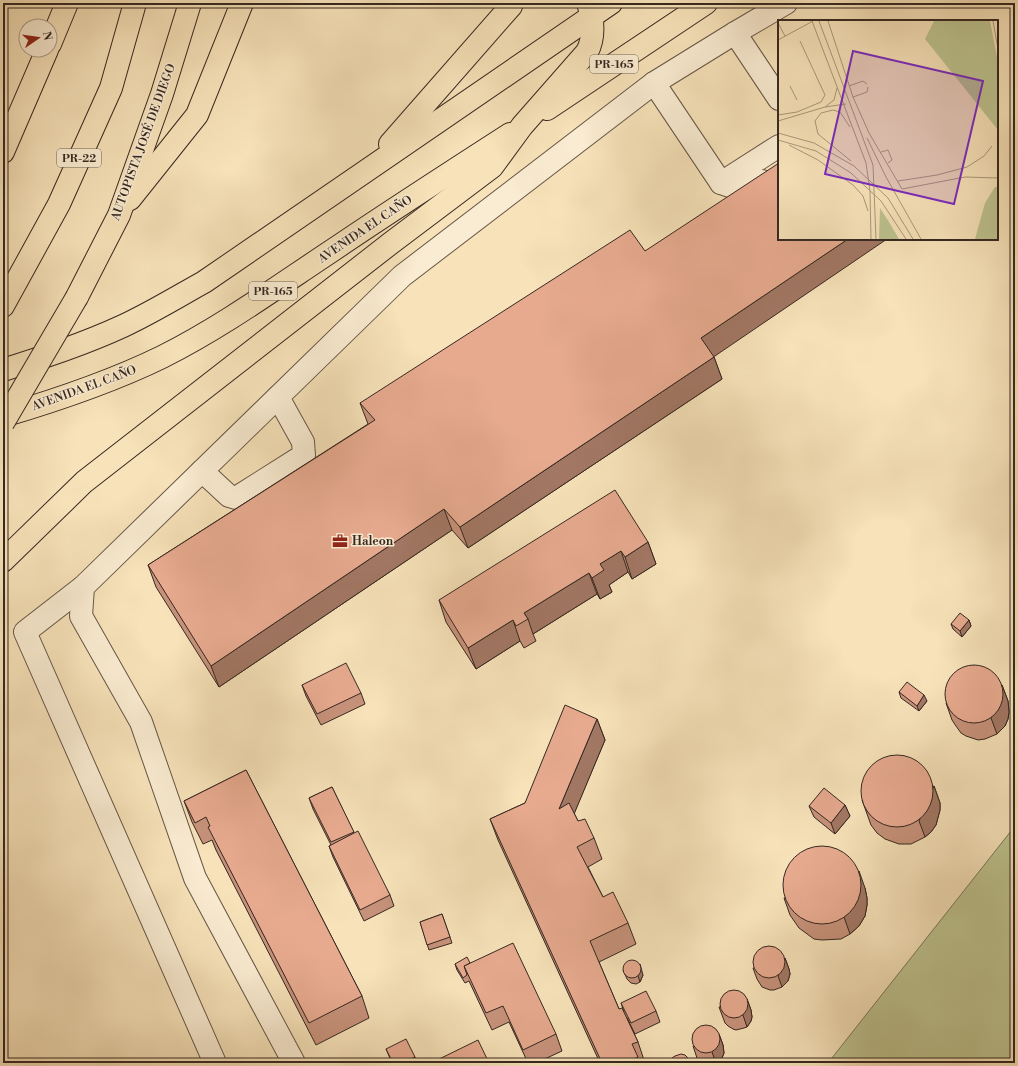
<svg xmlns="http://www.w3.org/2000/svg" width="1018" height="1066" font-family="'Libre Bodoni',serif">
  <rect width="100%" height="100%" fill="#f7e2b9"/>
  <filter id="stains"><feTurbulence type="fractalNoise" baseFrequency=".005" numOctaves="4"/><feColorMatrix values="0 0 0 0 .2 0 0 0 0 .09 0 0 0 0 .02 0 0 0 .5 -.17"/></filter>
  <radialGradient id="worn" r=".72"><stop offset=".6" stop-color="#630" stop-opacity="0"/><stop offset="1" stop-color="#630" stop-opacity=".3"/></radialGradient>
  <polygon fill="#bdc38f" stroke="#7a7658" points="1015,826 1015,1063 828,1063"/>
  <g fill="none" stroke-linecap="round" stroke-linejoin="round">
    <g stroke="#665647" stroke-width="24">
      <g id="minor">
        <polyline points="735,33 779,99"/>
        <polyline points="654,83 721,183 733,187 747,189 762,181"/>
        <polyline points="721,183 779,146"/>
        <polyline points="202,471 229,496 236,498 304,455 303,442 278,397"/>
        <polyline points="83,587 81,616 141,722 195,878 294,1063"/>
        <polyline points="215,1063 25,632 83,587 402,276 654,83 735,33 786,3"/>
      </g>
    </g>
    <g stroke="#362821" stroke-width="24">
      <g id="highway">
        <polyline points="50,44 67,3"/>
        <polyline points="547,109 706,3"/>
        <polyline points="390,144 511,6 512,3"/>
        <polyline points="3,152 47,50"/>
        <polyline points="130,199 197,115 242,3"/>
        <polyline points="77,297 119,215 162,94 190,3"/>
        <polyline points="3,306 59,204 111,88 135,3"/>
        <path d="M3,370C44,357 84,344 123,326C151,313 177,297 204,282L611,3"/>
        <path d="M3,416C57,400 111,382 162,357C222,327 277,287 333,250C392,210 451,172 510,134"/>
        <path d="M3,561L84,482L391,243L492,167L522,126L587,52C595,37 593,19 588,3"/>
      </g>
    </g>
    <use href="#minor" stroke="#faecd2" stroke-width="22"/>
    <use href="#highway" stroke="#f7e2b9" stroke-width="22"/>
    <g stroke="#362821" stroke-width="24" stroke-linecap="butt">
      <polyline id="highway-bridge" points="3,423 77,297"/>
    </g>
    <use href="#highway-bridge" stroke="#f7e2b9" stroke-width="22"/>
  </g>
  <g fill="#c7927b" stroke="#362821">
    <polygon points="714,357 722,379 468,548 452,530 219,687 156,587 148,565 368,424 360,403"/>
    <polygon points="648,542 656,564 632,579 628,572 609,585 612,592 600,599 597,594 533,634 536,641 524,648 520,641 476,669 446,622 439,600"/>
    <polygon points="969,620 971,626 962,637 953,629 951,624"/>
    <polygon points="302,685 361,693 365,704 321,725 306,696"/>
    <polygon points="1002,685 1008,701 1009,712 1008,719 1005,726 997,734 985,739 978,740 966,736 961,733 956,726 952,720 946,703"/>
    <polygon points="899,692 927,701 919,711 901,698"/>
    <polygon points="597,719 605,740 574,813 578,821 594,838 602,859 588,867 603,897 628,923 636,944 599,962 619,1009 624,1012 621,1003 656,1011 660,1022 635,1034 627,1018 638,1042 645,1063 600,1063 498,840 490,819 525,803"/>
    <polygon points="246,770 362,996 369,1018 316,1045 216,850 212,840 203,844 192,822 184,801"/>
    <polygon points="934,786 940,803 940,810 936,825 931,832 925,837 911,844 899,844 885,839 877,833 871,825 862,800"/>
    <polygon points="332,787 354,833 390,895 394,906 364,921 333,857 329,846 331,845 313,809 309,798"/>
    <polygon points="845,805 850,816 835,834 814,817 809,806"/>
    <polygon points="865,888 867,898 867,905 865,916 859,926 850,934 841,939 822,940 814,939 799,928 790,915 784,898"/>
    <polygon points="442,914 452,943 429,950 420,922"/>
    <polygon points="785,958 789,969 790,974 788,981 782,987 774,990 770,990 762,987 757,979 753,968"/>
    <polygon points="470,963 556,1034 562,1051 536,1063 528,1063 509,1022 492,1030 469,981 465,983 457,970 455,964"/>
    <polygon points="623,970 643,975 640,982 636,984 631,983 627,979"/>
    <polygon points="747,999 751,1010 752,1017 751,1021 747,1027 744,1028 736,1030 733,1029 728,1026 725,1023 719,1007"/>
    <polygon points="719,1034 723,1045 724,1053 722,1058 717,1063 704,1063 701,1062 697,1058 693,1046"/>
    <polygon points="386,1049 415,1057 417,1062 415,1063 392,1063"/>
  </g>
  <g fill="#a27764" stroke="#362821">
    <polygon points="848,239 887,239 709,360 701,338"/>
    <polygon points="714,357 722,379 468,548 460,527"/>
    <polygon points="444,509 452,530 219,687 211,666"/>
    <polygon points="648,542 656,564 632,579 625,557"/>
    <polygon points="621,551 628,572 609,585 612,592 600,599 592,578 600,564"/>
    <polygon points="589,573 597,594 533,634 528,619 524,613"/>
    <polygon points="513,620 520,641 476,669 468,648"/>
    <polygon points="969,620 971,626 962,637 960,631"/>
    <polygon points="1002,685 1008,701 1009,712 1008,719 1005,726 997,734 991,718"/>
    <polygon points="924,695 927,701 919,711 917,706"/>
    <polygon points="597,719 605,740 567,831 559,809"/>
    <polygon points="934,786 940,803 940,810 936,825 931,832 925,837 919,821"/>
    <polygon points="845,805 850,816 835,834 831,823"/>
    <polygon points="859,871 865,888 867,898 867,905 865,916 859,926 850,934 844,917"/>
    <polygon points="785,958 789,969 790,974 788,981 782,987 778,976"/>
    <polygon points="640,964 643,975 640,982 638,976"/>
    <polygon points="747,999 751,1010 752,1017 751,1021 747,1027 743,1015"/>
    <polygon points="719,1034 723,1045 724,1053 722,1058 719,1061 716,1063 712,1052"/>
  </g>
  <g fill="#e7aa8f" stroke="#362821">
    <polygon points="779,163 779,239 848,239 701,338 714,357 460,527 444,509 211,666 148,565 375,420 360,403 630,230 645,251"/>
    <polygon points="615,490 648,542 625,557 621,551 600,564 604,570 592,578 589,573 524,613 528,619 516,626 513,620 468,648 439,600"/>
    <polygon points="1015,589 1015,602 1014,597"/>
    <polygon points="960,613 969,620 960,631 951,624"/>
    <polygon points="346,663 361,693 317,714 302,685"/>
    <circle cx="974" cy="694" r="29"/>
    <polygon points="907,682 924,695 917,706 899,692"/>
    <polygon points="565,705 597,719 559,809 569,803 578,821 585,819 594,838 577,847 603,897 613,892 628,923 590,941 619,1009 622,1008 638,1042 632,1044 638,1057 626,1063 602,1063 490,819 525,803"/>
    <circle cx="897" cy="791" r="36"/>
    <polygon points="246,770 362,996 309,1023 209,829 208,827 210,826 206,817 195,823 184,801"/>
    <polygon points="332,787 354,832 331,842 309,798"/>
    <polygon points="824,788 845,805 831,823 809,806"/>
    <polygon points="358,831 390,895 360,910 329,846"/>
    <circle cx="822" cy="885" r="39"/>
    <polygon points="442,914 450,937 427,945 420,922"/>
    <polygon points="513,943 556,1034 523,1050 503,1006 486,1013 464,966"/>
    <circle cx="769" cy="962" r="16"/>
    <polygon points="467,957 470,963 464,966 467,975 463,978 455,964"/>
    <circle cx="632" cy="969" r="9"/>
    <circle cx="734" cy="1004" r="14"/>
    <polygon points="646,991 656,1011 631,1023 621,1003"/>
    <circle cx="706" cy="1039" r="14"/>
    <polygon points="406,1039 415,1057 401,1063 393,1063 386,1049"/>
    <polygon points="478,1040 489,1063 431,1063"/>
    <polygon points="681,1054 685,1055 687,1057 689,1062 688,1063 672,1063 672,1058 675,1056"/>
  </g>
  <defs>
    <g id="office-bare" transform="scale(1.2)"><path d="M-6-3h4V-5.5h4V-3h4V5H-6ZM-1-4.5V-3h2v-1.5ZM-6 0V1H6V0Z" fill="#8f2418" stroke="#faecd2" stroke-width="2.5" paint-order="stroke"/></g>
  </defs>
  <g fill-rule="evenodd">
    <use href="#office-bare" x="340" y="541"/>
  </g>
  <g text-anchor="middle" stroke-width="3" stroke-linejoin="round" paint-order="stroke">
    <g fill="#faecd2" stroke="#716356" stroke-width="1">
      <rect x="590" y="55" width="48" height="18" rx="3"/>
      <rect x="57" y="149" width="44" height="18" rx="3"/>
      <rect x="249" y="282" width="48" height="18" rx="3"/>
    </g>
    <g font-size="11" font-weight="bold" fill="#362821">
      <text x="614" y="68">PR-165</text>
      <text x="79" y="162">PR-22</text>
      <text x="273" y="295">PR-165</text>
    </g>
    <g font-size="12" fill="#362821" stroke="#faecd2">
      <text transform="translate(143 142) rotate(-70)" y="4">AUTOPISTA JOSÉ DE DIEGO</text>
      <text transform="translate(365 229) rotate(-34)" y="4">AVENIDA EL CAÑO</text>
      <text transform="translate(84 388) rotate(-20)" y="4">AVENIDA EL CAÑO</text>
    </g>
    <g font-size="12" font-weight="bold" fill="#362821" stroke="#faecd2" text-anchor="start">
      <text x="352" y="545">Haleon</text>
    </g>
  </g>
  <g transform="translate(778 20)">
    <rect width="220" height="220" fill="#f7e2b9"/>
    <path d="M156,1H212L220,42V110L147,19ZM217,167H220V219H197L207,183ZM102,188L111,202L121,219H101Z" fill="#bdc38f"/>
    <path fill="none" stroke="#aa987c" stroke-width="1" d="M34,1L88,143L92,171L93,219M41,1L95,145L98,219M50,1L75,77L91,113L124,169L187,157L220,158M215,1L220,29M0,3L7,16M0,20L35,1M12,66L19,80M71,66L85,61L89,64M75,77L89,72L90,67M47,87L68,84M0,95L19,92L43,82L47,75L22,21M0,101L47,87L56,80L59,68M72,107L62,92L55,90L43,93L37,101L40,114L73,141M0,113L36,123L76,146L110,178L135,219M89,118L108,157L143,219M0,120L38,131L73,153L103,181L128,219M11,125L40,140L75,165L85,176L90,191M103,132L110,130L114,140L110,143M120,161L159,155L189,147L206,136L214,126"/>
    <path fill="#7b2cbf" fill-opacity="0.15" stroke="#7b2cbf" stroke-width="2" d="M75,31L205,61L176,184L47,154Z"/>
    <rect width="220" height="220" fill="none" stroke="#362821" stroke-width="2"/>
  </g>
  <rect width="1018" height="1066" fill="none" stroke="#f7e2b9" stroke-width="16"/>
  <rect x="4" y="4" width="1010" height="1058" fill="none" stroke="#362821" stroke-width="2"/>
  <rect x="8" y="8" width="1002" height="1050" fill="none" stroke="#362821"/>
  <g transform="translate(38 38) rotate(77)"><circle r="19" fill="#faecd2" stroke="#ac9e8b"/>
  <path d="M0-3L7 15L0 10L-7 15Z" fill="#8f2418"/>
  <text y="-6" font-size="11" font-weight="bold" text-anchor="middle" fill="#362821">N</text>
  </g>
  <rect width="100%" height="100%" filter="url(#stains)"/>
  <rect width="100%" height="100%" fill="url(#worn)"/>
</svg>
